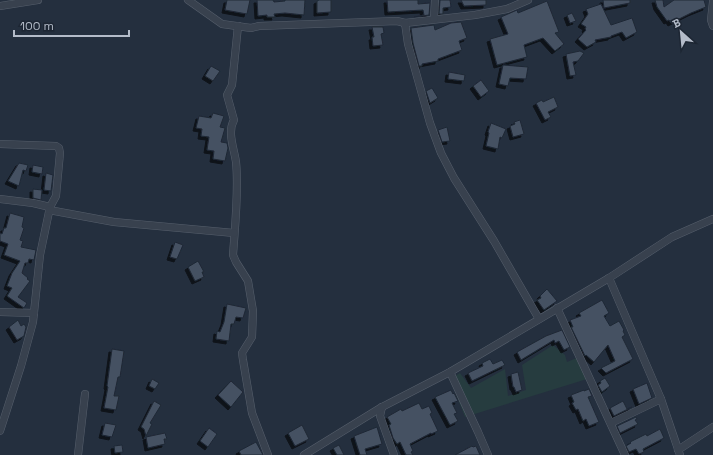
<svg xmlns="http://www.w3.org/2000/svg" width="713" height="455" font-family="'Space Grotesk',sans-serif">
  <defs>
    <filter id="shadow"><feDropShadow dx="-3" dy="3" stdDeviation="0" flood-color="#0009"/></filter>
  </defs>
  <rect width="100%" height="100%" fill="#242f3e"/>
  <polygon fill="#263c3f" points="553,345 565,355 567,362 579,357 587,379 465,417 450,379 460,373 471,388 505,369 508,396 526,390 522,365"/>
  <g fill="#455162" stroke="#1f2835" filter="url(#shadow)">
    <polygon points="227,0 250,0 247,14 225,10"/>
    <polygon points="257,0 273,0 274,2 285,1 285,0 305,0 304,15 285,13 274,14 275,17 267,17 267,15 258,16"/>
    <polygon points="319,0 331,0 331,12 317,13 317,1"/>
    <polygon points="387,0 418,0 418,4 430,3 429,15 414,17 424,15 423,10 388,12"/>
    <polygon points="440,0 450,0 451,7 443,8 443,14 439,14"/>
    <polygon points="461,0 486,0 486,5 464,6"/>
    <polygon points="603,0 630,0 630,3 604,8"/>
    <polygon points="655,0 663,0 664,7 674,0 704,0 706,7 691,13 671,23 669,20 667,21 657,7"/>
    <polygon points="547,1 559,32 555,33 564,44 555,51 543,38 524,45 527,57 497,65 490,39 508,34 501,17 517,10 518,13"/>
    <polygon points="601,4 611,25 632,18 637,32 626,38 622,32 611,36 611,37 595,40 596,42 587,47 578,39 586,30 585,29 586,27 581,24 588,14 586,9"/>
    <polygon points="572,13 576,21 570,23 567,15"/>
    <polygon points="461,22 467,38 459,41 462,50 438,59 438,61 422,64 422,66 419,66 413,43 411,28 434,25 435,30 451,23"/>
    <polygon points="372,27 383,27 384,33 381,34 383,45 373,46 372,37 374,37"/>
    <polygon points="580,51 584,53 578,61 573,62 576,75 570,76 566,54"/>
    <polygon points="503,65 528,67 526,79 510,78 508,86 499,84"/>
    <polygon points="211,66 220,71 213,81 205,76"/>
    <polygon points="449,72 465,75 464,81 448,79"/>
    <polygon points="481,80 489,91 481,97 473,86"/>
    <polygon points="432,88 438,98 430,103 426,91"/>
    <polygon points="554,97 558,107 548,112 551,117 545,120 536,103 542,100 543,102"/>
    <polygon points="213,113 224,116 220,127 225,128 221,142 227,143 228,148 225,161 213,159 214,151 207,150 209,137 201,136 202,129 196,128 199,116 211,118"/>
    <polygon points="520,120 524,134 513,137 510,126 515,124 514,122"/>
    <polygon points="491,123 506,129 502,138 500,137 498,149 486,146 489,133 488,132"/>
    <polygon points="447,127 450,141 442,142 438,130"/>
    <polygon points="19,163 28,165 26,171 23,170 19,186 8,181"/>
    <polygon points="33,165 43,167 42,174 32,172"/>
    <polygon points="46,173 53,175 51,191 44,190"/>
    <polygon points="33,189 42,190 41,200 33,198"/>
    <polygon points="10,213 24,217 22,227 24,228 20,240 23,241 21,247 36,250 34,260 29,259 28,263 25,263 22,273 28,278 27,279 30,281 18,297 27,303 24,308 7,296 12,288 7,286 12,273 20,261 4,255 8,244 0,241 0,233 2,234 4,228 6,228"/>
    <polygon points="175,242 183,245 177,259 170,257"/>
    <polygon points="198,261 204,272 202,272 204,277 195,281 188,267"/>
    <polygon points="547,289 557,301 544,310 537,300 541,298 540,296"/>
    <polygon points="602,300 609,313 604,316 610,326 619,321 624,330 623,331 625,335 622,337 633,359 606,373 601,368 615,361 608,345 594,362 586,355 585,356 571,327 573,327 570,320 581,316 579,313"/>
    <polygon points="227,304 246,308 243,318 236,317 234,324 231,324 229,341 216,339 217,331 220,332 224,322"/>
    <polygon points="18,320 21,326 24,324 26,327 24,336 17,340 9,327"/>
    <polygon points="562,330 570,347 564,350 559,341 555,343 554,340 521,360 517,352 546,336"/>
    <polygon points="112,349 124,351 120,377 118,377 114,396 119,396 116,410 104,408 108,387 107,386"/>
    <polygon points="490,359 493,364 502,360 505,365 472,381 468,373 483,366 482,363"/>
    <polygon points="518,372 522,390 516,392 514,387 513,387 511,374"/>
    <polygon points="605,378 610,386 602,392 598,385 601,383 600,381"/>
    <polygon points="152,379 159,383 155,389 149,386"/>
    <polygon points="231,381 243,392 231,407 218,395"/>
    <polygon points="647,383 652,398 639,404 633,389"/>
    <polygon points="589,389 592,396 588,397 599,422 589,426 586,419 583,421 578,409 576,410 572,403 574,402 571,395 584,390 584,391"/>
    <polygon points="451,390 453,394 454,393 458,401 452,403 457,413 454,414 458,421 450,425 435,397"/>
    <polygon points="154,401 161,405 150,423 152,424 146,436 144,429 141,427"/>
    <polygon points="623,401 627,409 632,407 614,416 610,408"/>
    <polygon points="419,403 422,409 429,406 432,413 430,414 438,431 431,434 431,433 410,444 413,451 411,452 413,455 406,455 400,442 397,444 393,438 389,425 391,424 387,417 401,409 402,411"/>
    <polygon points="636,417 637,419 635,420 638,424 620,433 617,426"/>
    <polygon points="105,423 116,425 112,437 102,435"/>
    <polygon points="302,425 309,439 295,446 288,433"/>
    <polygon points="377,427 382,444 365,449 367,455 360,455 354,436"/>
    <polygon points="209,428 217,434 208,447 200,441"/>
    <polygon points="660,429 664,438 643,449 644,452 639,454 636,449 629,452 626,446 631,443 630,442 646,434 647,436"/>
    <polygon points="165,433 167,439 164,439 165,444 148,448 146,437"/>
    <polygon points="256,442 263,455 241,455 239,451"/>
    <polygon points="122,445 123,452 115,453 114,446"/>
    <polygon points="339,445 344,455 337,455 333,448"/>
    <polygon points="472,446 473,447 476,446 480,455 455,455"/>
  </g>
  <g fill="none" stroke-linecap="round" stroke-linejoin="round">
    <g stroke="#565f6c" stroke-width="8">
      <g id="minor">
        <polyline points="188,0 222,24 251,28 259,26 397,21 405,23 475,15 507,9 528,0"/>
        <polyline points="713,2 711,20 713,26"/>
        <polyline points="0,6 38,0"/>
        <polyline points="434,19 435,0"/>
        <polyline points="405,23 408,44 430,123 441,153 454,178 494,241 539,319"/>
        <path d="M238,26L232,85L227,95L234,120C227,132 234,148 236,162C239,190 235,226 233,255L236,262L248,281L253,311L252,337L242,353L243,360L252,413L268,455"/>
        <polyline points="0,144 56,146 59,148 60,153 56,196 50,207 40,255 33,322 21,366 0,431"/>
        <polyline points="0,199 33,203 50,207"/>
        <polyline points="49,210 114,222 234,233"/>
        <polyline points="609,278 661,399 680,455"/>
        <polyline points="557,308 625,455"/>
        <polyline points="0,312 34,313"/>
        <polyline points="450,372 478,432 488,455"/>
        <polyline points="382,407 380,416 394,455"/>
        <polyline points="611,423 661,399"/>
        <polyline points="678,450 713,427"/>
        <polyline points="78,455 85,394"/>
        <polyline points="304,455 382,407 450,372 609,278 672,237 713,219"/>
      </g>
    </g>
    <use href="#minor" stroke="#38414e" stroke-width="7"/>
  </g>
  <g transform="translate(681 32) rotate(333)" stroke="#1d2633" stroke-width="3" paint-order="stroke">
  <path d="M0-3L7 15L0 10L-7 15Z" fill="#b4bcc9"/>
  <text y="-6" font-size="11" font-weight="bold" text-anchor="middle" fill="#b4bcc9">B</text>
  </g>
  <path d="M14 30v6h115v-6" fill="none" stroke="#b4bcc9" stroke-width="2"/>
  <text x="20" y="30" font-size="12" fill="#b4bcc9" stroke="#1d2633" stroke-width="3" paint-order="stroke">100 m</text>
</svg>
